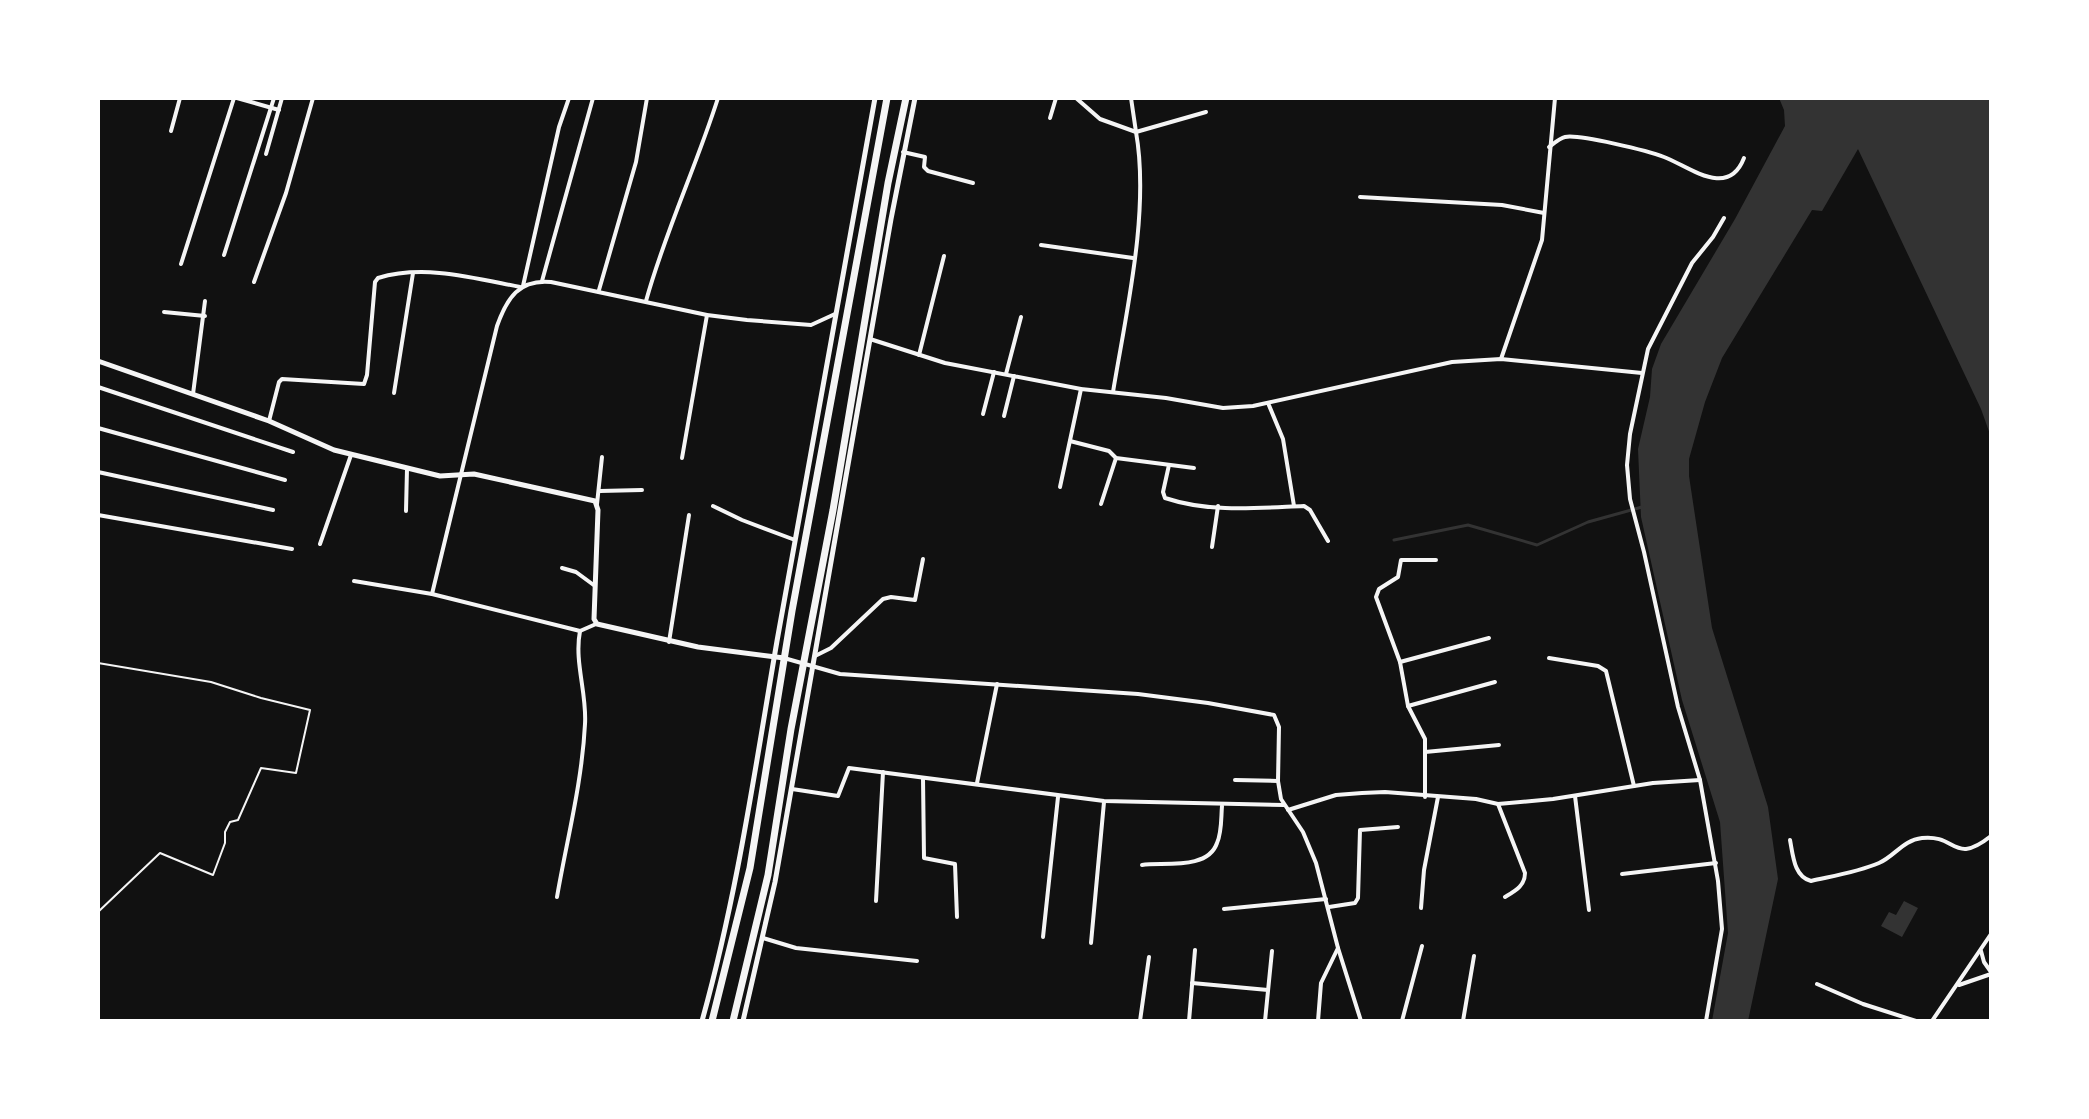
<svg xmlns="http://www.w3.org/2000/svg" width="2089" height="1119" font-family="'Work Sans',sans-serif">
  <rect width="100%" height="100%" fill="#111"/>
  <g fill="#333">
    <polygon points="1779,98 1991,98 1991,437 1981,409 1858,149 1822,211 1812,210 1722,358 1705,402 1689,459 1689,476 1712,628 1768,807 1778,879 1748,1021 1712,1021 1728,933 1720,822 1682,700 1641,517 1638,449 1650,397 1652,369 1661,344 1735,219 1785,126 1784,110"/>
    <polygon points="1904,901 1918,908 1902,937 1881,926 1889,912 1896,915"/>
  </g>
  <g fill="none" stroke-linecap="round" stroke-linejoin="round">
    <polyline stroke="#333" stroke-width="3" points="1394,540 1468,525 1537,545 1588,522 1642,507"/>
    <polyline stroke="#f5f5f5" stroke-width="2" points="98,663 211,682 261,698 310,710 296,773 261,768 238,820 230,822 225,832 225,843 213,875 160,853 98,912"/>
    <g stroke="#f5f5f5" stroke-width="4">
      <polyline points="237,98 279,110"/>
      <path d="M1076,98L1100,119L1136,132C1150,211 1126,313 1113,392"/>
      <polyline points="1131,98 1136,132 1206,112"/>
      <polyline points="1050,118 1056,98"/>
      <polyline points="171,131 180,98"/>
      <path d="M1549,147C1553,144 1560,138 1565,137C1579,134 1649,151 1664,157C1690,167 1728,199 1744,158"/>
      <polyline points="903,152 925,157 924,167 928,171 973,183"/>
      <polyline points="266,154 282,98"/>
      <polyline points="1360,197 1502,205 1544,213"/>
      <polyline points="1041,245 1133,258"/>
      <polyline points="224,255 274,98"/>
      <polyline points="181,264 234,98"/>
      <polyline points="542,281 593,98"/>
      <polyline points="254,282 286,193 313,98"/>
      <polyline points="523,286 559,127 569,98"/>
      <polyline points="599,290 636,162 647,98"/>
      <path d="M646,301C665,232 696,167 718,98"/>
      <polyline points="164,312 205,316"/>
      <polyline points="870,339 945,363 1081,389 1166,398 1223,408 1253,406 1452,362 1501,359 1642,373"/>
      <polyline points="919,355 944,256"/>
      <polyline points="1501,359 1542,240 1555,98"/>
      <polyline points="1006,374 1021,317"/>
      <polyline points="98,387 293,452"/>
      <polyline points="394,393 413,273"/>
      <polyline points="193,394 205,301"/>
      <polyline points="1268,403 1283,439 1294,506"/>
      <polyline points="983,414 994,372"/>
      <polyline points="1004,416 1014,376"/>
      <path d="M269,421L279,382L282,379L364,384L367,375L375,282L378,278C424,264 474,278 520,287"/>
      <polyline points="98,428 285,480"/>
      <polyline points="1070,441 1109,451 1116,458 1194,468"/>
      <polyline points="682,458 707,315"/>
      <path d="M1169,465L1163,492L1165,498C1210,513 1258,508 1304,506L1310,510L1328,541"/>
      <polyline points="98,472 273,510"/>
      <polyline points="1060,487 1081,389"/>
      <polyline points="600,491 642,490"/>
      <polyline points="597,504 602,457"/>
      <polyline points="1101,504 1116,458"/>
      <polyline points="713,506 742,520 795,540"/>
      <polyline points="406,511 407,469"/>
      <polyline points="98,515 292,549"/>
      <polyline points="320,544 351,455"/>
      <polyline points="1212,547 1218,506"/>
      <polyline points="562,568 576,572 595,586"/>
      <polyline points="354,581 432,594 580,631 596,624"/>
      <path d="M432,594L497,326C507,298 519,279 551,282L707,315L747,320L811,325L835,314"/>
      <polyline points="669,642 689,515"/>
      <polyline points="815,656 831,648 883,599 891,597 915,600 923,559"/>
      <polyline points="784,658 840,674 1138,694 1208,703 1274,715 1279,727 1278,781 1281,799 1303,832 1316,863 1338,948 1361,1021"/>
      <polyline points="1549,658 1598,666 1606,671 1634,786"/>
      <polyline points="1400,662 1489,638"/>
      <polyline points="1408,706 1495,682"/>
      <polyline points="1425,752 1499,745"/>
      <polyline points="923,778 924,858 955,864 957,917"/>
      <polyline points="1235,780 1278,781"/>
      <polyline points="977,783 997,684"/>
      <polyline points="792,789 838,796 849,768 1104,801 1284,805"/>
      <polyline points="1575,796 1589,910"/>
      <polyline points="1425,797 1425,739 1408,706 1400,662 1376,597 1379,589 1398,577 1401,560 1436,560"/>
      <path d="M1498,804L1525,873C1525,886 1515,891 1505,897"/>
      <polyline points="1288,810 1336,795 1362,793 1385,792 1476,799 1498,804 1553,799 1653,783 1700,780"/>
      <path d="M1790,840C1793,855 1794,877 1811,881C1833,876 1858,872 1879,863C1895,856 1903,840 1922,838C1957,834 1953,866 1991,836"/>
      <path d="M1142,865C1164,862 1208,870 1217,843C1222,832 1221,817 1222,806"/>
      <polyline points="1622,874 1716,863"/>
      <path d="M557,897C567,839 582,783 585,724C587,693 574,662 580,631"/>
      <polyline points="876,901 883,772"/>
      <polyline points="1329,907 1355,903 1358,898 1360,830 1398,827"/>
      <polyline points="1421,908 1424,870 1438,797"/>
      <polyline points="1224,909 1326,899"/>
      <polyline points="1043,937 1058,797"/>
      <polyline points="763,938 796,948 917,961"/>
      <polyline points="1091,943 1104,802"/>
      <polyline points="1981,951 1984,962 1991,972"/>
      <polyline points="1192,983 1268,990"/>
      <polyline points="1817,984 1863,1004 1916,1021"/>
      <polyline points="1959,985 1991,974"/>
      <polyline points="1140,1021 1149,957"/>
      <polyline points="1189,1021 1195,950"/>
      <polyline points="1265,1021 1272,951"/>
      <polyline points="1318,1021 1321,983 1338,948"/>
      <polyline points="1402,1021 1422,946"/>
      <polyline points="1463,1021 1474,956"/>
      <polyline points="1706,1021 1722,929 1718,881 1700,780 1678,707 1644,552 1630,499 1627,465 1630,434 1648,349 1692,263 1713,237 1724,218"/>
      <polyline points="1932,1021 1991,934"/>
    </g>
    <g stroke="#f5f5f5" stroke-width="5">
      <polyline points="98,361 269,421 334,450 440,476 474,474 595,501 598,510 594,619 597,624 698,647 784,658"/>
      <path d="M702,1021C737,896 755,769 777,641C809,460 842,279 875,98"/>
      <polyline points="743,1021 775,882 891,219 915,98"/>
    </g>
    <g stroke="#f5f5f5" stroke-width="7">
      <polyline points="712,1021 750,868 792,611 887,98"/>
      <polyline points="733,1021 768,875 791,729 833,510 888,183 906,98"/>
    </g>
  </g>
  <rect width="2089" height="1119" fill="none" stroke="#ffffff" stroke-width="200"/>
</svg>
